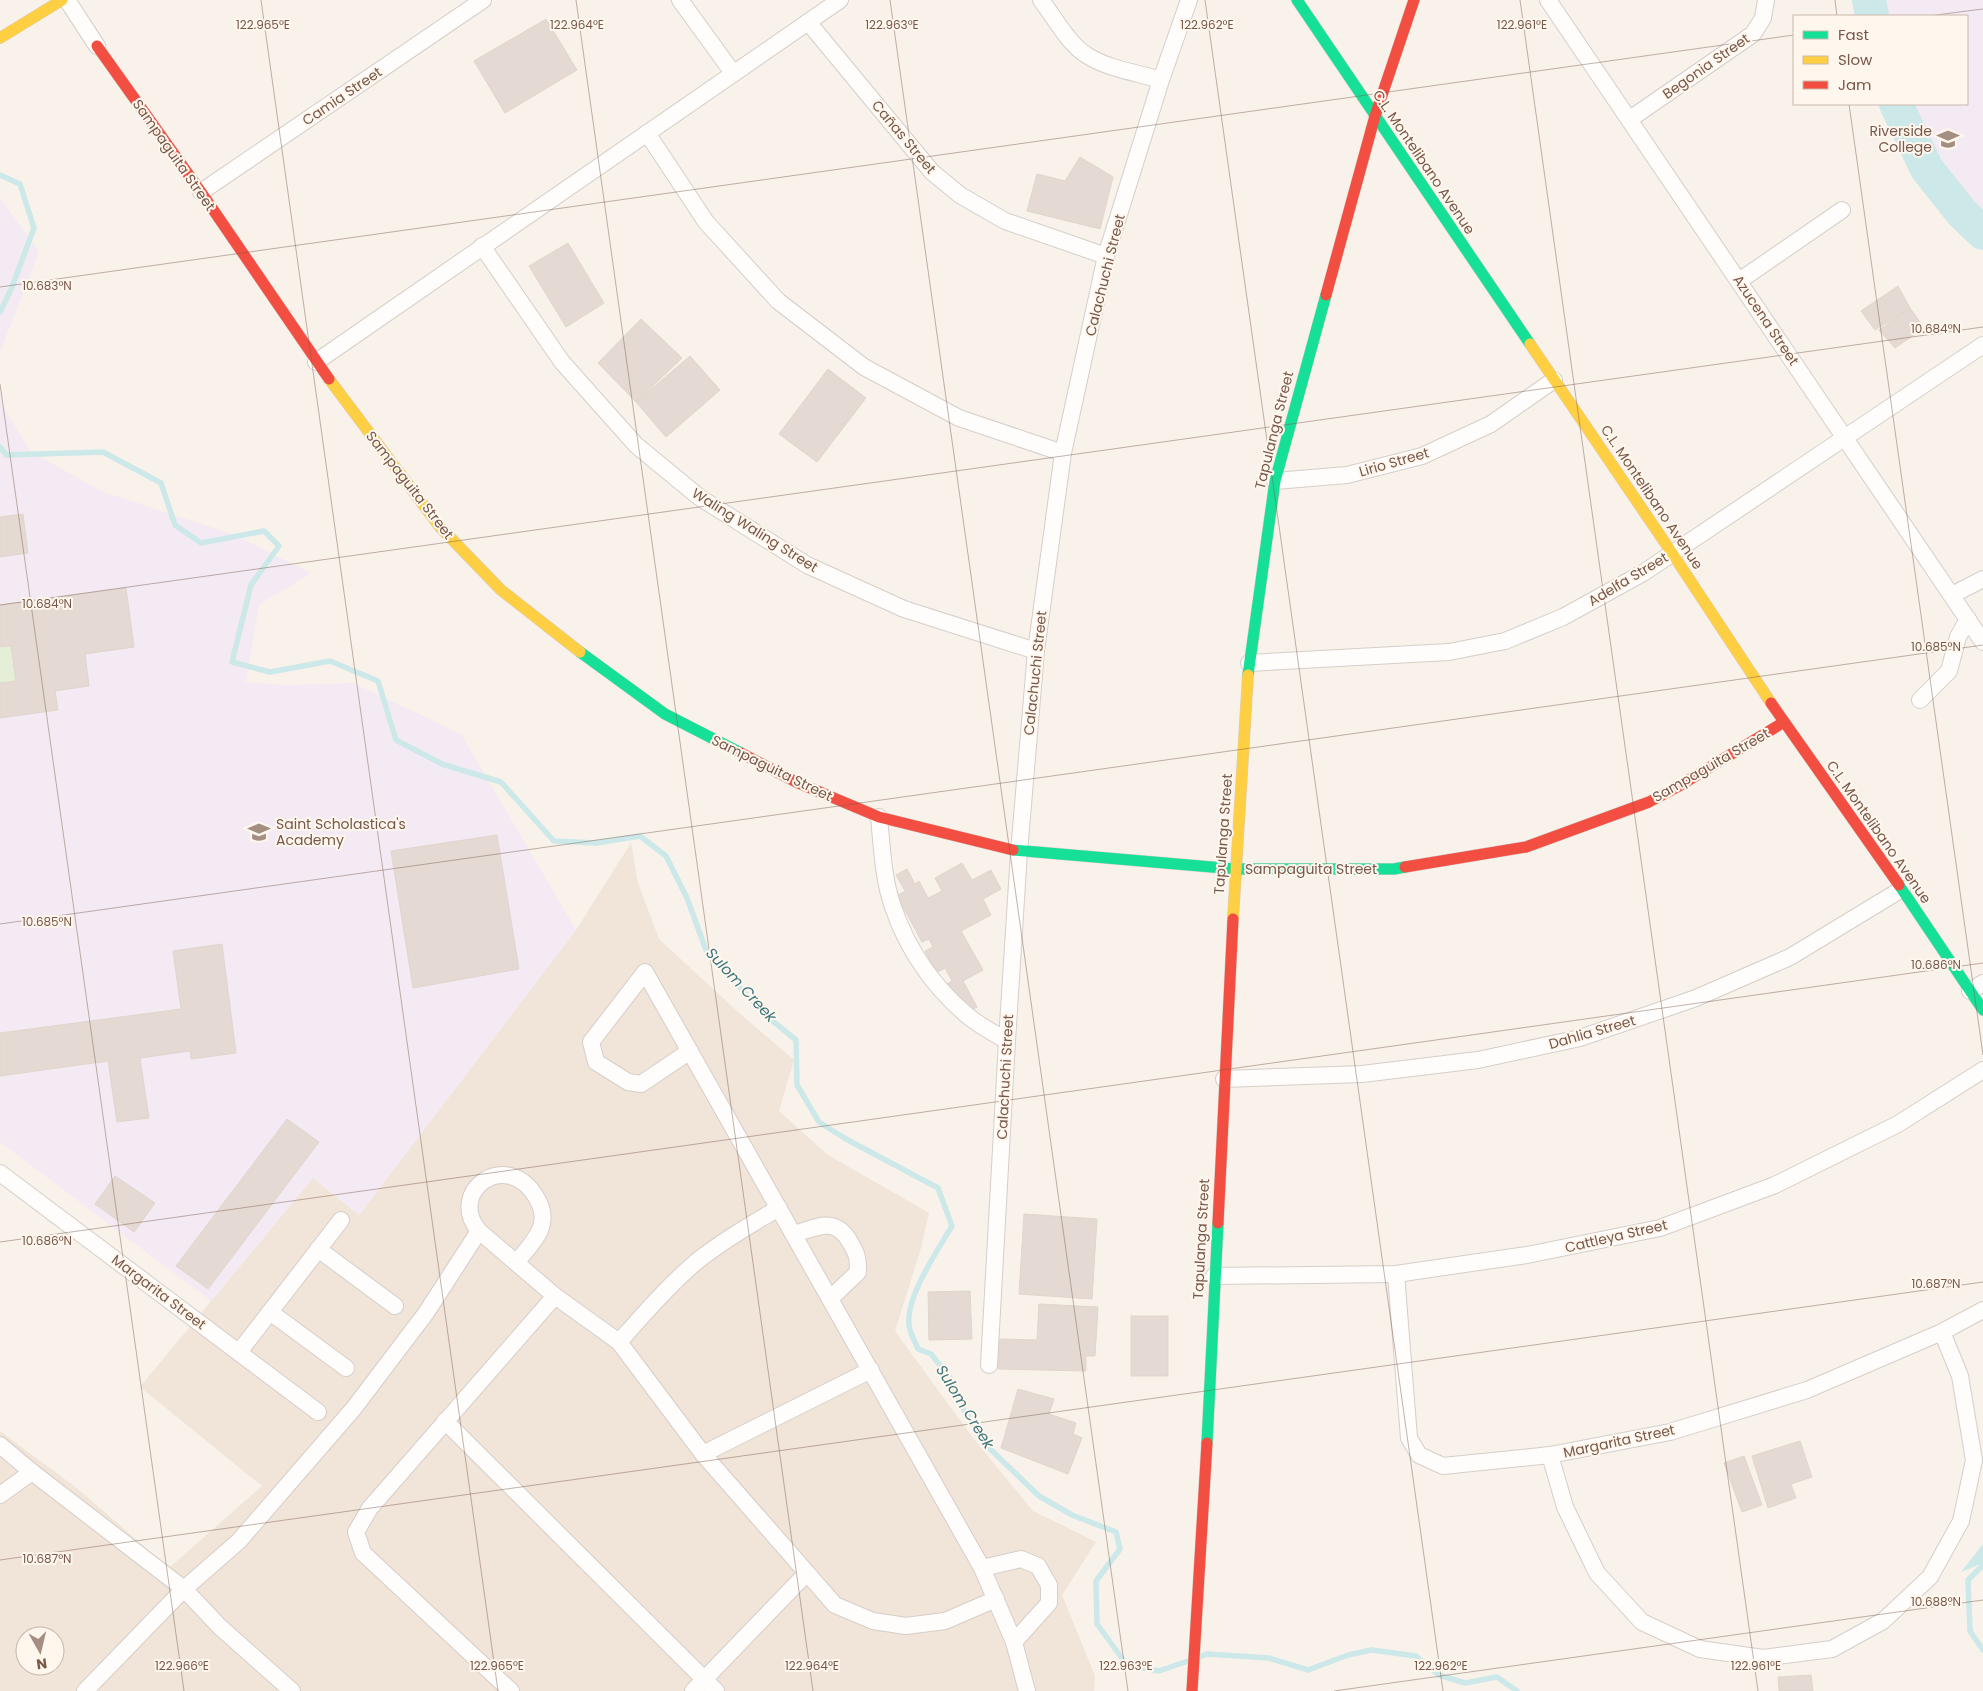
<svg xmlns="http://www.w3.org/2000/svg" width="1983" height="1691" font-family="Poppins,sans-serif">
  <rect width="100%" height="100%" fill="#f8f2eb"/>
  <path fill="#f1e4d9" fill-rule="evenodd" d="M631,843L638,883L659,939L737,1011L794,1060L779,1111L828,1155L929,1213L921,1248L895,1331L973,1438L1033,1511L1096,1542L1062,1595L1095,1676L1094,1691H0V1431L78,1489L169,1568L262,1486L140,1387L313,1178L359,1215L576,930ZM25,1636H55V1666H25Z"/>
  <g fill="#f4eaf3">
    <polygon points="1869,0 1983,0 1983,233 1962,213 1927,169 1896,104 1967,104 1967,16 1872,16"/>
    <polygon points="0,198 39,252 0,352"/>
    <polygon points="0,394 3,406 30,451 101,491 232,534 311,573 259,605 246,682 284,685 353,683 461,734 576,930 359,1215 313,1178 211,1301 0,1142"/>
  </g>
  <polygon fill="#e5eed6" points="11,646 16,681 0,683 0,647"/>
  <polygon fill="#cde8e8" points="1983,1544 1983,1563 1961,1572"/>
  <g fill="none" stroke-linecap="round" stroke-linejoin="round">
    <g stroke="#cde8e8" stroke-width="5.5">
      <polyline points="0,175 20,184 34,228 12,287 0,312"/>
      <path d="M0,447L6,455L103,452L161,483L175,525L201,543L264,531L279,546L251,585L232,662L270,672L330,661L378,681L396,740L442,764L501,782L554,841L596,843L640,836L666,856L687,898L706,950L763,1013L796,1040L797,1085L819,1122L846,1139L938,1188L952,1226C938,1250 906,1296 909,1324C909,1332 915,1341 918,1349L931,1354L951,1379L961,1405L986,1445L1039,1496L1072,1515L1116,1532L1120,1549L1096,1581L1097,1624L1127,1665L1159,1671L1188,1661"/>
      <polyline points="1983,1565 1968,1580 1970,1631 1983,1650"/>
      <polyline points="1199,1657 1207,1654 1269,1658 1308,1670 1348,1655 1372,1650 1416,1656 1439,1675 1465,1683 1497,1677 1517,1691"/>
    </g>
    <g stroke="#cde8e8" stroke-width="34">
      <polyline points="1869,0 1872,16"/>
      <polyline points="1896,104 1927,169 1962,213 1983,233"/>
    </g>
  </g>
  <g fill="#e4dad3" stroke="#e1d5cd">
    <polygon points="546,19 577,70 505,113 474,61"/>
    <polygon points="1080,157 1113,177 1100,229 1027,211 1037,174 1065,181"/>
    <polygon points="568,243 604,303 566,327 529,266"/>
    <polygon points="1898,286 1910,308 1875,330 1861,311"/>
    <polygon points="1910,308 1924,328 1895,348 1879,330"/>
    <polygon points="641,319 682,358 636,402 598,363"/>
    <polygon points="690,356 720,390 666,437 636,402"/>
    <polygon points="828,369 866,398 817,462 779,434"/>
    <polygon points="23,514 28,553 0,557 0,517"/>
    <polygon points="126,588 134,647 85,654 89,686 55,691 58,710 0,718 0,683 16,681 11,646 0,647 0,605"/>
    <polygon points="497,835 519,969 413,988 391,851"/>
    <polygon points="962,863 972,880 991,870 1001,889 983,899 991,915 961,931 983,970 963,981 977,1007 970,1011 945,985 952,981 945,968 936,973 925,951 933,947 929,939 922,942 897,896 905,891 896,875 907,869 915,884 919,881 928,898 942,891 935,878"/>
    <polygon points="222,944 236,1053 191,1059 190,1051 140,1058 149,1118 117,1122 108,1061 0,1076 0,1033 181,1009 173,951"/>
    <polygon points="287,1119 319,1142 208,1289 176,1266"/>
    <polygon points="115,1176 155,1203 134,1232 95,1204"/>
    <polygon points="1024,1214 1097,1219 1092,1299 1019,1294"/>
    <polygon points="970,1291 972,1339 929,1340 928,1292"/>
    <polygon points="1039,1304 1098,1307 1095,1356 1086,1356 1086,1371 998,1369 998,1339 1037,1340"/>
    <rect x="1131" y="1316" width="37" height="60"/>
    <polygon points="1018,1389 1054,1399 1049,1414 1076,1423 1073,1434 1082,1438 1068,1474 1001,1448"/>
    <polygon points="1800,1441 1812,1477 1791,1484 1796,1498 1768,1508 1752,1456"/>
    <polygon points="1744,1456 1762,1505 1742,1512 1724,1463"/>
    <polygon points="1811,1675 1813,1691 1779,1691 1778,1677"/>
  </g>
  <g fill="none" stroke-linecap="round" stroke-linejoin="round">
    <g stroke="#d6cec8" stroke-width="18">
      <g id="street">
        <polyline points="67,0 97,46"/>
        <polyline points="680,0 733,73"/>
        <path d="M1041,0C1055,18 1068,44 1088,56C1109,69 1138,73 1161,80"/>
        <polyline points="1548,0 1983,642"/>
        <polyline points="808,22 932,172 960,195 1005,221 1106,256"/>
        <polyline points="1630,119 1753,34 1763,18 1766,0"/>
        <polyline points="647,133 706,222 778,301 864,367 959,418 1063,453"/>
        <polyline points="201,192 483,0"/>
        <polyline points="482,246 562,362 636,445 699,497 807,565 904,609 1036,651"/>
        <polyline points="1739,281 1842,210"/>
        <polyline points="316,362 840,0"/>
        <polyline points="1275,481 1347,475 1422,456 1491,424 1554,380"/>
        <polyline points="1952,595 1983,579"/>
        <polyline points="1249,663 1449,652 1505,641 1563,617 1643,573 1983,345"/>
        <polyline points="1920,700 1949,671 1958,637 1968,619"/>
        <path d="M879,817C882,847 883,879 893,907C907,949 934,988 968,1016C980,1026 994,1033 1007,1041"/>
        <polyline points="1970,991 1983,983"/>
        <polyline points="690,1051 641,1084 628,1082 596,1062 591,1042 645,972 982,1568 1014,1642 1027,1691"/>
        <polyline points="1224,1079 1362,1074 1478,1060 1580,1038 1696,998 1790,957 1902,889"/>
        <polyline points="0,1173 318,1412"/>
        <path d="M794,1234C818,1227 835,1216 850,1242C857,1254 858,1257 858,1272L831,1298"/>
        <polyline points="318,1249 395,1306"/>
        <path d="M517,1262C525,1251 540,1237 542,1223C544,1214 541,1205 536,1197C507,1148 446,1191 479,1231L555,1296"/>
        <polyline points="1396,1274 1409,1438 1419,1455 1443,1466 1550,1455 1670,1432 1807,1390 1942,1332 1983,1310"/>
        <polyline points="1214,1276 1396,1274 1527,1255 1660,1228 1775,1185 1898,1124 1983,1070"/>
        <polyline points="270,1312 346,1368"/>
        <path d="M619,1342C644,1314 668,1286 696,1262C722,1241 751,1224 779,1208"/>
        <polyline points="239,1352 341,1220"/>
        <polyline points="989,1365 1007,1041 1019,852 1036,651 1063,453 1106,256 1161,80 1189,0"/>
        <polyline points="445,1421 716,1691"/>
        <polyline points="0,1445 32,1472 184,1589 220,1627 292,1691"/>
        <polyline points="703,1454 871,1370"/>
        <polyline points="1550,1455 1565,1507 1597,1573 1642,1622 1700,1649 1763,1658 1832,1649 1883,1621 1930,1577 1961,1521 1974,1460 1960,1376 1942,1332"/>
        <polyline points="0,1495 32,1472"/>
        <polyline points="982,1568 1021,1559 1038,1566 1049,1585 1049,1603 1014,1642"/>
        <polyline points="85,1691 184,1589 239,1541 354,1408 426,1313 479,1231"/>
        <polyline points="511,1691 363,1553 356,1532 370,1508 555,1296 619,1342 703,1454 835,1605 873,1621 906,1626 945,1621 996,1599"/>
        <polyline points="693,1691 806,1574"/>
      </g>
    </g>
    <g stroke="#d7cec8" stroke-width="12">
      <g id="fast">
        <polyline points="1297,0 1530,344"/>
        <polyline points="580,652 665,714 741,753"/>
        <polyline points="1248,675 1275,481 1326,295"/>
        <polyline points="1013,850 1235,869 1394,869 1405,867"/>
        <polyline points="1899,885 1983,1010"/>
        <polyline points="1207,1443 1218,1223"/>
      </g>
    </g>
    <g stroke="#d7cec8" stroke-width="12">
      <g id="slow">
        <polyline points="0,38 62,0"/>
        <polyline points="1530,344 1672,553 1771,703"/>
        <polyline points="329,379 440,527 501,590 580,652"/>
        <polyline points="1233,919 1248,675"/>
      </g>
    </g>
    <g stroke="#d7cec8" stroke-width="12">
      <g id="jam">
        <polyline points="97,46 201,192 329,379"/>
        <polyline points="1326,295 1375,116 1414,0"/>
        <polyline points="1771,703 1899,885"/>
        <polyline points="741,753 796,782 879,817 1013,850"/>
        <polyline points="1405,867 1526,847 1649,802 1679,786 1784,722"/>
        <polyline points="1218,1223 1233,919"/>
        <polyline points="1192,1691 1207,1443"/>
      </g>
    </g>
    <use href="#street" stroke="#fefdfc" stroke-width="16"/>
    <use href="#fast" stroke="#16e098" stroke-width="11"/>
    <use href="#slow" stroke="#ffcf43" stroke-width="11"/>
    <use href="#jam" stroke="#f24e42" stroke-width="11"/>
  </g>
  <path fill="none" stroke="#77584a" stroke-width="1" stroke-opacity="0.45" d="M261,0L498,1691M576,0L813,1691M890,0L1128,1691M1205,0L1443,1691M1520,0L1758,1691M1835,0L1837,16M1928,16L1983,9M1849,104L1983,1055M0,287L1794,35M0,384L184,1691M0,605L1983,327M0,924L1983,645M0,1242L1983,963M0,1560L1983,1282M1334,1691L1983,1600"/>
  <defs>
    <g id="university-bare" transform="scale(1.725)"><path d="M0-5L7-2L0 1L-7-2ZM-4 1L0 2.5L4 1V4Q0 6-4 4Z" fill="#a48e82" stroke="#fff7ed" stroke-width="2.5" paint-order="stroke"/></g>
    <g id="school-bare" transform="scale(1.725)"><path d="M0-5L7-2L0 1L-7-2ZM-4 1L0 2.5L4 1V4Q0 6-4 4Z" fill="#a48e82" stroke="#fff7ed" stroke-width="2.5" paint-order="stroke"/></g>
  </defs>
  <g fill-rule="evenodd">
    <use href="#university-bare" x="1948" y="139"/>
    <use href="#school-bare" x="259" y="832"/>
  </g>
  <g text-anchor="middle" stroke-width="4" stroke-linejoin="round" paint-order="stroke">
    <g font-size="14" fill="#77584a" stroke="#fff7ed">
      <text transform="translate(1706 66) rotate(-35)" y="5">Begonia Street</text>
      <text transform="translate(342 96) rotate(-34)" y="5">Camia Street</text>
      <text transform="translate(904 137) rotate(50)" y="5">Cañas Street</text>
      <text transform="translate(174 155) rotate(55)" y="5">Sampaguita Street</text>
      <text transform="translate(1424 162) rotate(56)" y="5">C.L. Montelibano Avenue</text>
      <text transform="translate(1105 275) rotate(-76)" y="5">Calachuchi Street</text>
      <text transform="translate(1766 320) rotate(56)" y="5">Azucena Street</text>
      <text transform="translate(1274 430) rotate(-76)" y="5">Tapulanga Street</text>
      <text transform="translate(1394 462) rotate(-16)" y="5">Lirio Street</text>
      <text transform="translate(410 485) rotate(52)" y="5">Sampaguita Street</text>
      <text transform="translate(1652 497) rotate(56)" y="5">C.L. Montelibano Avenue</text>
      <text transform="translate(755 530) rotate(32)" y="5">Waling Waling Street</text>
      <text transform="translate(1628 579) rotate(-31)" y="5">Adelfa Street</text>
      <text transform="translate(1035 673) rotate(-84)" y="5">Calachuchi Street</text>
      <text transform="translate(1711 765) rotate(-30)" y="5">Sampaguita Street</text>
      <text transform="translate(772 768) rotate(26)" y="5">Sampaguita Street</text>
      <text transform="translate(1879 832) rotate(55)" y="5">C.L. Montelibano Avenue</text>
      <text transform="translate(1223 834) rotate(-86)" y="5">Tapulanga Street</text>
      <text x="1311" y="874">Sampaguita Street</text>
      <text transform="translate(1592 1032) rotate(-16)" y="5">Dahlia Street</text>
      <text transform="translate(1005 1077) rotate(-87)" y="5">Calachuchi Street</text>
      <text transform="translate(1616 1236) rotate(-13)" y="5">Cattleya Street</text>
      <text transform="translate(1201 1239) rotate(-87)" y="5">Tapulanga Street</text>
      <text transform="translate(159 1292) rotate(37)" y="5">Margarita Street</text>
      <text transform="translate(1619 1441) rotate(-12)" y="5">Margarita Street</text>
    </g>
    <g font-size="14" fill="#77584a" stroke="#fff7ed" text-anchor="end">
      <text x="1932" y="136">Riverside<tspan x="1932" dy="16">College</tspan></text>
      <text x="276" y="829" text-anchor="start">Saint Scholastica's<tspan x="276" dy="16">Academy</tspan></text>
    </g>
    <g font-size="15" font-style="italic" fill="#3c767d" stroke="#fff7ed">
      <text transform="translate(741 985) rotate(47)" y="5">Sulom Creek</text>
      <text transform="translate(965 1407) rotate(58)" y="5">Sulom Creek</text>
    </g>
  </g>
  <g font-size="12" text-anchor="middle" fill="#77584a" stroke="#fff7ed" stroke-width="4" stroke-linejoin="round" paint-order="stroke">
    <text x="263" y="29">122.965°E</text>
    <text x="577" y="29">122.964°E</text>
    <text x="892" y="29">122.963°E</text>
    <text x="1207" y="29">122.962°E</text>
    <text x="1522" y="29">122.961°E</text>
    <text x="47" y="290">10.683°N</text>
    <text x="1936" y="333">10.684°N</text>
    <text x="47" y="608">10.684°N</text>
    <text x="1936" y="651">10.685°N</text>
    <text x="47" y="926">10.685°N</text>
    <text x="1936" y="969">10.686°N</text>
    <text x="47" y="1245">10.686°N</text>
    <text x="1936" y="1288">10.687°N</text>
    <text x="47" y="1563">10.687°N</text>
    <text x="1936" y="1606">10.688°N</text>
    <text x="182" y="1670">122.966°E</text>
    <text x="497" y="1670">122.965°E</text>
    <text x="812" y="1670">122.964°E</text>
    <text x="1126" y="1670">122.963°E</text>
    <text x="1441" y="1670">122.962°E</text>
    <text x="1756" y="1670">122.961°E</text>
  </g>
  <rect x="1793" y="15" width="175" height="90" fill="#fff7ed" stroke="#c9b7ac"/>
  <rect x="1803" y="31" width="25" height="8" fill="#16e098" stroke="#c9b7ac"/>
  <text x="1838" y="40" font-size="15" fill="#77584a">Fast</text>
  <rect x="1803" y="56" width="25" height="8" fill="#ffcf43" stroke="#c9b7ac"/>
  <text x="1838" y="65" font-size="15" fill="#77584a">Slow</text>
  <rect x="1803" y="81" width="25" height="8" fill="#f24e42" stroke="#c9b7ac"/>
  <text x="1838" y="90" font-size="15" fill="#77584a">Jam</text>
  <g transform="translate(40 1651) rotate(172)"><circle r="24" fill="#fff7ed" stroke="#c9b7ac"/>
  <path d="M0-4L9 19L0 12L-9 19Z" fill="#a48e82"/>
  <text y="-8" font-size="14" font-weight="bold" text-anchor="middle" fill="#77584a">N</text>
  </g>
</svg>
